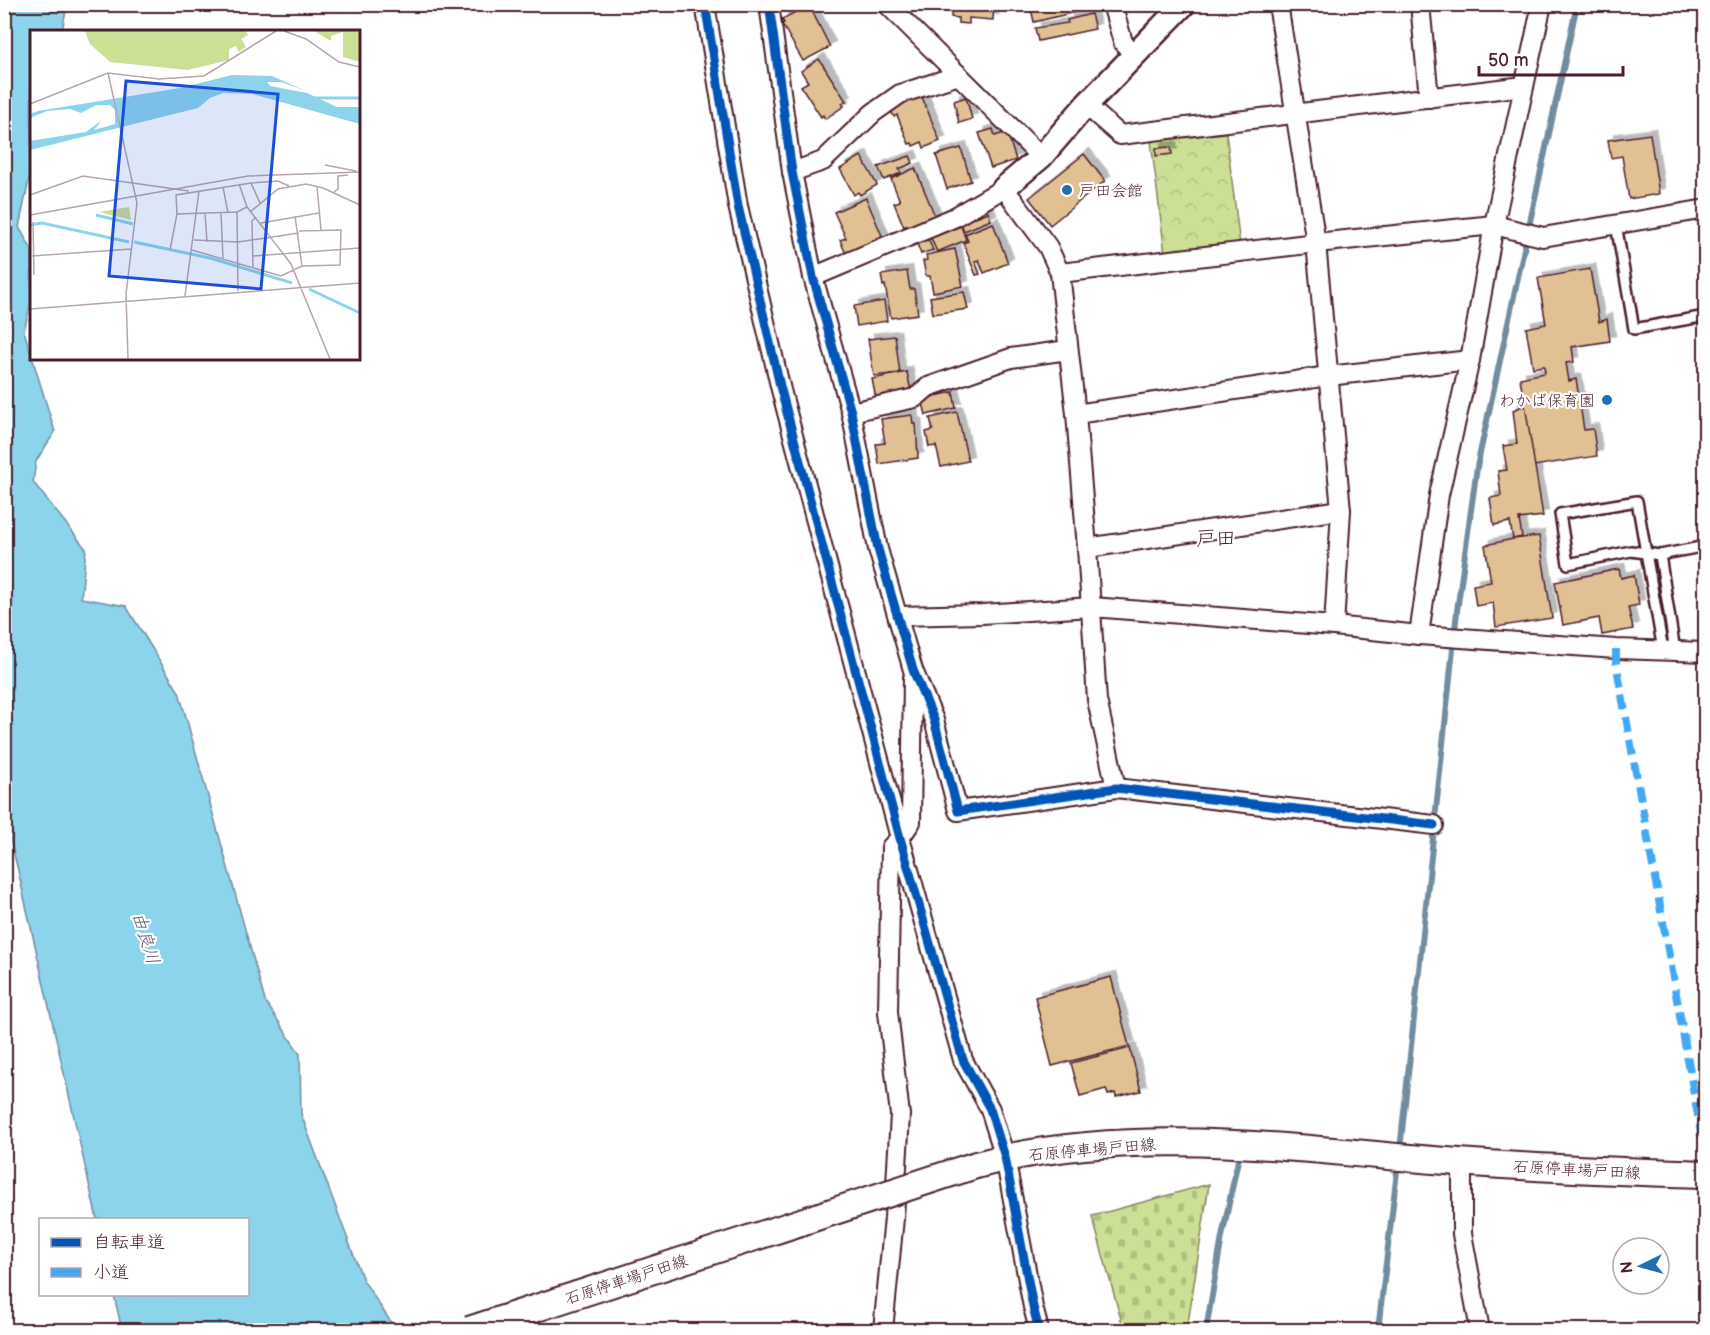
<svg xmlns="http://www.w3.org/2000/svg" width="1710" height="1335" font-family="'Balsamiq Sans','Klee One',sans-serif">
  <defs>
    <pattern id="cemetery-stones" width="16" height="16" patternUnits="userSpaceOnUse" patternTransform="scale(1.5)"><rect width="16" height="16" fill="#cbe095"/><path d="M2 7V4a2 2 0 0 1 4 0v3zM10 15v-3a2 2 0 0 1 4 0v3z" fill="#b0c081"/></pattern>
    <pattern id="park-crowns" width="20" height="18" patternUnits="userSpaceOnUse" patternTransform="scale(1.5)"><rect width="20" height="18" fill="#cbe095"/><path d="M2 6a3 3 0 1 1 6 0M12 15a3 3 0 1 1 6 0" fill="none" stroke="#b0c081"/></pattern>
    <filter id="shadow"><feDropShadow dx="5.5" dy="-5.5" stdDeviation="0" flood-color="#0004"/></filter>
  </defs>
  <rect width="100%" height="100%" fill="#fff"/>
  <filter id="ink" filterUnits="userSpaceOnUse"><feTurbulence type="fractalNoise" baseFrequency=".0167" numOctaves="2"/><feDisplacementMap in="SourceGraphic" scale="12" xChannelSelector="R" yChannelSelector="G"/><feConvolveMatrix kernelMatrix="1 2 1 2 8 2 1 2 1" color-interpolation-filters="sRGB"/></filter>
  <g filter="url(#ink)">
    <polygon fill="url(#cemetery-stones)" stroke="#8a8060" stroke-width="1.5" points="1209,1184 1187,1330 1124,1330 1092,1216"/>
    <polygon fill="url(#park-crowns)" stroke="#8a8060" stroke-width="1.5" points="1226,133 1240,245 1165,254 1151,141"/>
    <polygon fill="#8bd4ec" stroke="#718c9f" stroke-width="1.5" points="5,4 67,5 62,31 32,32 31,171 19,227 32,250 31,302 24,331 55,432 36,461 33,482 86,549 81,598 126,606 179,692 265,1001 300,1054 301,1114 363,1280 396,1330 122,1330 114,1295 248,1294 248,1220 97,1219 17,866 5,821"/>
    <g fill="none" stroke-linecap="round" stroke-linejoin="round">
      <g stroke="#718c9f" stroke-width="6">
        <polyline points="1400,1150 1457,611 1477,467 1577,4"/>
        <polyline points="1206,1330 1222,1237 1238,1160"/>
        <polyline points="1378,1330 1398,1163"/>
      </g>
    </g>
    <g fill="#e1c094" stroke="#4a1f2b" stroke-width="1.5" filter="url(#shadow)">
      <polygon points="952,4 994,4 993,20 969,18 969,24 958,23 958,18 951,17"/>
      <polygon points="1030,4 1087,4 1088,9 1034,22"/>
      <polygon points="809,5 830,47 803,61 782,24 784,23 782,19"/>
      <polygon points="1091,14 1095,29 1038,41 1035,28 1068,23 1067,20"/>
      <polygon points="819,59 846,101 842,103 844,106 825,119 823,115 821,117 801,86 808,82 801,71"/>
      <polygon points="920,92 940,141 924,148 922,142 913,146 912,143 909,144 897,115 894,117 889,107"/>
      <polygon points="966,97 972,119 959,123 954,101"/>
      <polygon points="993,129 995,136 1007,132 1016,160 991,168 979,133"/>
      <polygon points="1650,134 1659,194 1629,199 1622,156 1611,158 1608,140"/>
      <polygon points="1171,147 1172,154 1156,156 1156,148"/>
      <polygon points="961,148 971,181 947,189 936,155"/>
      <polygon points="1084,154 1105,181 1050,225 1029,198"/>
      <polygon points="861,156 877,185 860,195 858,192 854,195 840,169"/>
      <polygon points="910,156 913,163 899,169 901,173 884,180 878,167"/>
      <polygon points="915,168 935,216 908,227 907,225 904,227 894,203 900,201 891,179"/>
      <polygon points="866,198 883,238 846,254 840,240 846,238 834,212"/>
      <polygon points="988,212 991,220 964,231 961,223"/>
      <polygon points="993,223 1008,263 984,273 979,260 975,261 980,274 976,275 963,243 968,241 965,234"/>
      <polygon points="961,226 966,240 937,252 931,238"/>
      <polygon points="928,239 933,250 921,254 917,244"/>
      <polygon points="955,249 963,286 933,292 930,276 926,276 923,261 927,260 926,255"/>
      <polygon points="1590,269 1599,322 1607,319 1610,341 1572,347 1574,362 1566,363 1569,381 1576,379 1584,430 1593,429 1597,456 1534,466 1520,378 1545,373 1544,366 1533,368 1526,328 1546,324 1538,278"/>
      <polygon points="907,271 910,289 914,289 918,314 891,318 885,285 883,286 881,275"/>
      <polygon points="964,292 968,309 933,314 930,297"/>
      <polygon points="884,301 887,321 857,326 854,306"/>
      <polygon points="895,336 900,373 874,376 868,339"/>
      <polygon points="907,372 911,391 876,399 872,379"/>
      <polygon points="953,392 956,408 926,415 922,399"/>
      <polygon points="1525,405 1543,516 1519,519 1522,537 1513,539 1510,522 1494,525 1490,498 1501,496 1498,471 1507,470 1503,446 1517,444 1513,410"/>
      <polygon points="957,412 968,461 941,467 936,446 929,447 926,432 933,430 930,418"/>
      <polygon points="912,415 913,424 916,424 918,458 879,464 876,444 885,443 881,419"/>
      <polygon points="1539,536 1552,618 1496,627 1493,603 1476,606 1473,585 1491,582 1485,545 1513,539"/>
      <polygon points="1619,569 1621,578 1634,575 1639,605 1628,607 1633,629 1602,635 1599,618 1563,625 1555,582"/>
      <polygon points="1111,977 1129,1046 1052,1066 1035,997"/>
      <polygon points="1130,1048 1141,1091 1116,1097 1115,1093 1108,1095 1106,1089 1080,1096 1071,1063"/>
    </g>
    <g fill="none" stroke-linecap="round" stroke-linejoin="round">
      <g stroke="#4a1f2b" stroke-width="14">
        <g id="service">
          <polyline points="1616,224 1634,329 1706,316"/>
          <polyline points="1660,555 1675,651"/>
          <polyline points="1663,650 1637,501 1560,514 1568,564 1631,551 1660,555 1706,546"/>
        </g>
      </g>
      <g stroke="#4a1f2b" stroke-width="22">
        <g id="minor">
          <polyline points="705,4 738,206 781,390 900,838 963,1060 990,1109 1005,1157 1033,1307 1039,1330"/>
          <polyline points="769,4 792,172 813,277 851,412 878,549 913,670 934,720 958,811 1116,788 1434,825"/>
          <polyline points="887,4 1041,157"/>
          <polyline points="1112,4 1123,42 1134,56"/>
          <polyline points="1278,4 1316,243 1341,510 1334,626"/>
          <polyline points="1420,4 1429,98"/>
          <polyline points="1086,105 1120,135 1524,86"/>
          <polyline points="792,172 823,161 873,113 900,94 959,75"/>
          <polyline points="1060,273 1316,243 1494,225 1543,237 1706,209"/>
          <polyline points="813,277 953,218 1004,188 1048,247 1060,273 1076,414 1087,548 1097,700 1116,788"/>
          <polyline points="851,412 915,398 928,387 1011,358 1068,350"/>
          <polyline points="1076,414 1328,376 1470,360"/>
          <polyline points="1087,548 1341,510"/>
          <polyline points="898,616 982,614 1092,607 1334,626 1419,635 1616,649 1706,652"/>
          <polyline points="1419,635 1439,495 1470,360 1494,225 1542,4"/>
          <polyline points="1462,1162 1462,1234 1480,1330"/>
          <polyline points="883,1330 894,1218 900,1115 888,1012 891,847 900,838 911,822 913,678"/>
        </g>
      </g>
      <g stroke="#4a1f2b" stroke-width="27">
        <polyline id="tertiary" points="1004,188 1041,157 1086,105 1184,4"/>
      </g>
      <g stroke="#4a1f2b" stroke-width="30">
        <path id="secondary" d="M976,1165C1117,1127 1267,1145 1410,1158C1509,1167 1607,1171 1706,1174"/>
      </g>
      <use href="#service" stroke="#fff" stroke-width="9"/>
      <use href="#minor" stroke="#fff" stroke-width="18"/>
      <use href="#tertiary" stroke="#fff" stroke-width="22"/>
      <use href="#secondary" stroke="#fff" stroke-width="26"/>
      <g stroke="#4a1f2b" stroke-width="30" stroke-linecap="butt">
        <polyline id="secondary-bridge" points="469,1330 976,1165"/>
      </g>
      <use href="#secondary-bridge" stroke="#fff" stroke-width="26"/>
      <polyline stroke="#3fa9f5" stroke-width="8" stroke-dasharray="15 8" stroke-linecap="butt" points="1616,649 1616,662 1706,1160"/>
      <g stroke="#fff" stroke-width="13">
        <g id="cycleway">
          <polyline points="705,4 738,206 781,390 900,838 963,1060 990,1109 1005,1157 1033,1307 1039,1330"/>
          <polyline points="769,4 792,172 813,277 851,412 878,549 913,670 934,720 958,811 1116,788 1434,825"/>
        </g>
      </g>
      <use href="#cycleway" stroke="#0057b8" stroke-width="9"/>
    </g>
  </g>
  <g fill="#1f6fb2" stroke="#fff" stroke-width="2">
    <circle cx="1067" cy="190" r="6"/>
    <circle cx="1607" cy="400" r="6"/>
  </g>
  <g text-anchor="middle" stroke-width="4.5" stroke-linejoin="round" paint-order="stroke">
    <g font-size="16" fill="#4a1f2b" stroke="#fff" text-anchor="start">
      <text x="1079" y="196">戸田会館</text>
      <text x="1595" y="406" text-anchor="end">わかば保育園</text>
    </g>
    <g font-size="16" fill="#4a1f2b" stroke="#fff">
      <text transform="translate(1092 1149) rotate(-5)" y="6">石原停車場戸田線</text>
      <text transform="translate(1577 1169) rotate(3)" y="6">石原停車場戸田線</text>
      <text transform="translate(626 1279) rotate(-18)" y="6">石原停車場戸田線</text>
    </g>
    <g font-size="18" font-style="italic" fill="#5e5565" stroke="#fff">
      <text transform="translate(146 938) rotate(73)" y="6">由良川</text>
    </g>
    <g font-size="20" fill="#4a1f2b" stroke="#fff">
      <text x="1216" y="545">戸田</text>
    </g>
  </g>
  <g transform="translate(30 30)">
    <rect width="330" height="330" fill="#fff"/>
    <path d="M55,1H216L218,5L211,9L216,17L209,22L206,16L199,19V30L158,40L80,32L60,14ZM284,1H330V32L313,27V2L301,6V11Z" fill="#cbe095"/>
    <path d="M99,177L101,190L69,182Z" fill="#cbe095"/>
    <path d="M202,45L242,46L274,60L251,52H237L240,56L277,63L307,77H330V94L222,64L193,63L180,68L168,78L0,120V111L56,102L72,90L64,100L85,94V80L80,75H66L51,83L40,79L17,81L0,88V84L8,81L150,58Z" fill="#8bd4ec"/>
    <path fill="none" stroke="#8bd4ec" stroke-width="3" d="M280,68H330M66,185L103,194M0,195L12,193L99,212M104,212L180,228L262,253M279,259L330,283"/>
    <path fill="none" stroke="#b7a5aa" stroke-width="1.5" d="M254,1L276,9L309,32L330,37M78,43L107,173L96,264L98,329M0,74L78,43L129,49L174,46L246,1M295,135L326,141M221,153L230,173M209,154L217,177L261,234L300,329M287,156L291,200M193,157L198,183M304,162L308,159V146L318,145M0,165L53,146L159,161M207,182L208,261M220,182L248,159L276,154L293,158L330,175M175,183L177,212M191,183L193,228M147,184L207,182L217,177M0,185L218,146L330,142M265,186L272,236M3,192L4,245M231,193L289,183M164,210L208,212L269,203M140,220L147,184L146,165L221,153L248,151L259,156M162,220L251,246L272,236L310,235L311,200L269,201M2,226L101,219M223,226L330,218M223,237L222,191L226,187M155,266L169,161M0,279L330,253"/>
    <path fill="#1d4ed8" fill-opacity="0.15" stroke="#1d4ed8" stroke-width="3" d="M96,51L248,64L231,259L79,246Z"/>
    <rect width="330" height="330" fill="none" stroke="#4a1f2b" stroke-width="3"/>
  </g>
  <rect width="1710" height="1335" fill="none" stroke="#fff" stroke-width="24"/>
  <rect x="12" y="12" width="1686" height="1311" fill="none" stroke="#4a1f2b" stroke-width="2" filter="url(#ink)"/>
  <rect x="39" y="1218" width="210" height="78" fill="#ffffff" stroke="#b7a5aa" stroke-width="1.5"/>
  <rect x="51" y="1238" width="30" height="9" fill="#0057b8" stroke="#b7a5aa" stroke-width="1.5"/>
  <text x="93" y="1248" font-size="18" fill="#4a1f2b">自転車道</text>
  <rect x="51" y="1268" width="30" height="9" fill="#3fa9f5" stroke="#b7a5aa" stroke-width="1.5"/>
  <text x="93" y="1278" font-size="18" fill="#4a1f2b">小道</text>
  <g transform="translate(1641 1266) rotate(265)"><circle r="28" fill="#ffffff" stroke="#b7a5aa" stroke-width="1.5"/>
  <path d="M0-4.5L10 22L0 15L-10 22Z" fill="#1f6fb2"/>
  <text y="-9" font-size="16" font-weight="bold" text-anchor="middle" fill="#4a1f2b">N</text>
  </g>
  <path d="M1479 66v9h144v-9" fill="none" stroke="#4a1f2b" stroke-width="3"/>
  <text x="1488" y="66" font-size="18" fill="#4a1f2b" stroke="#ffffff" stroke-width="4.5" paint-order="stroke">50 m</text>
</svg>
